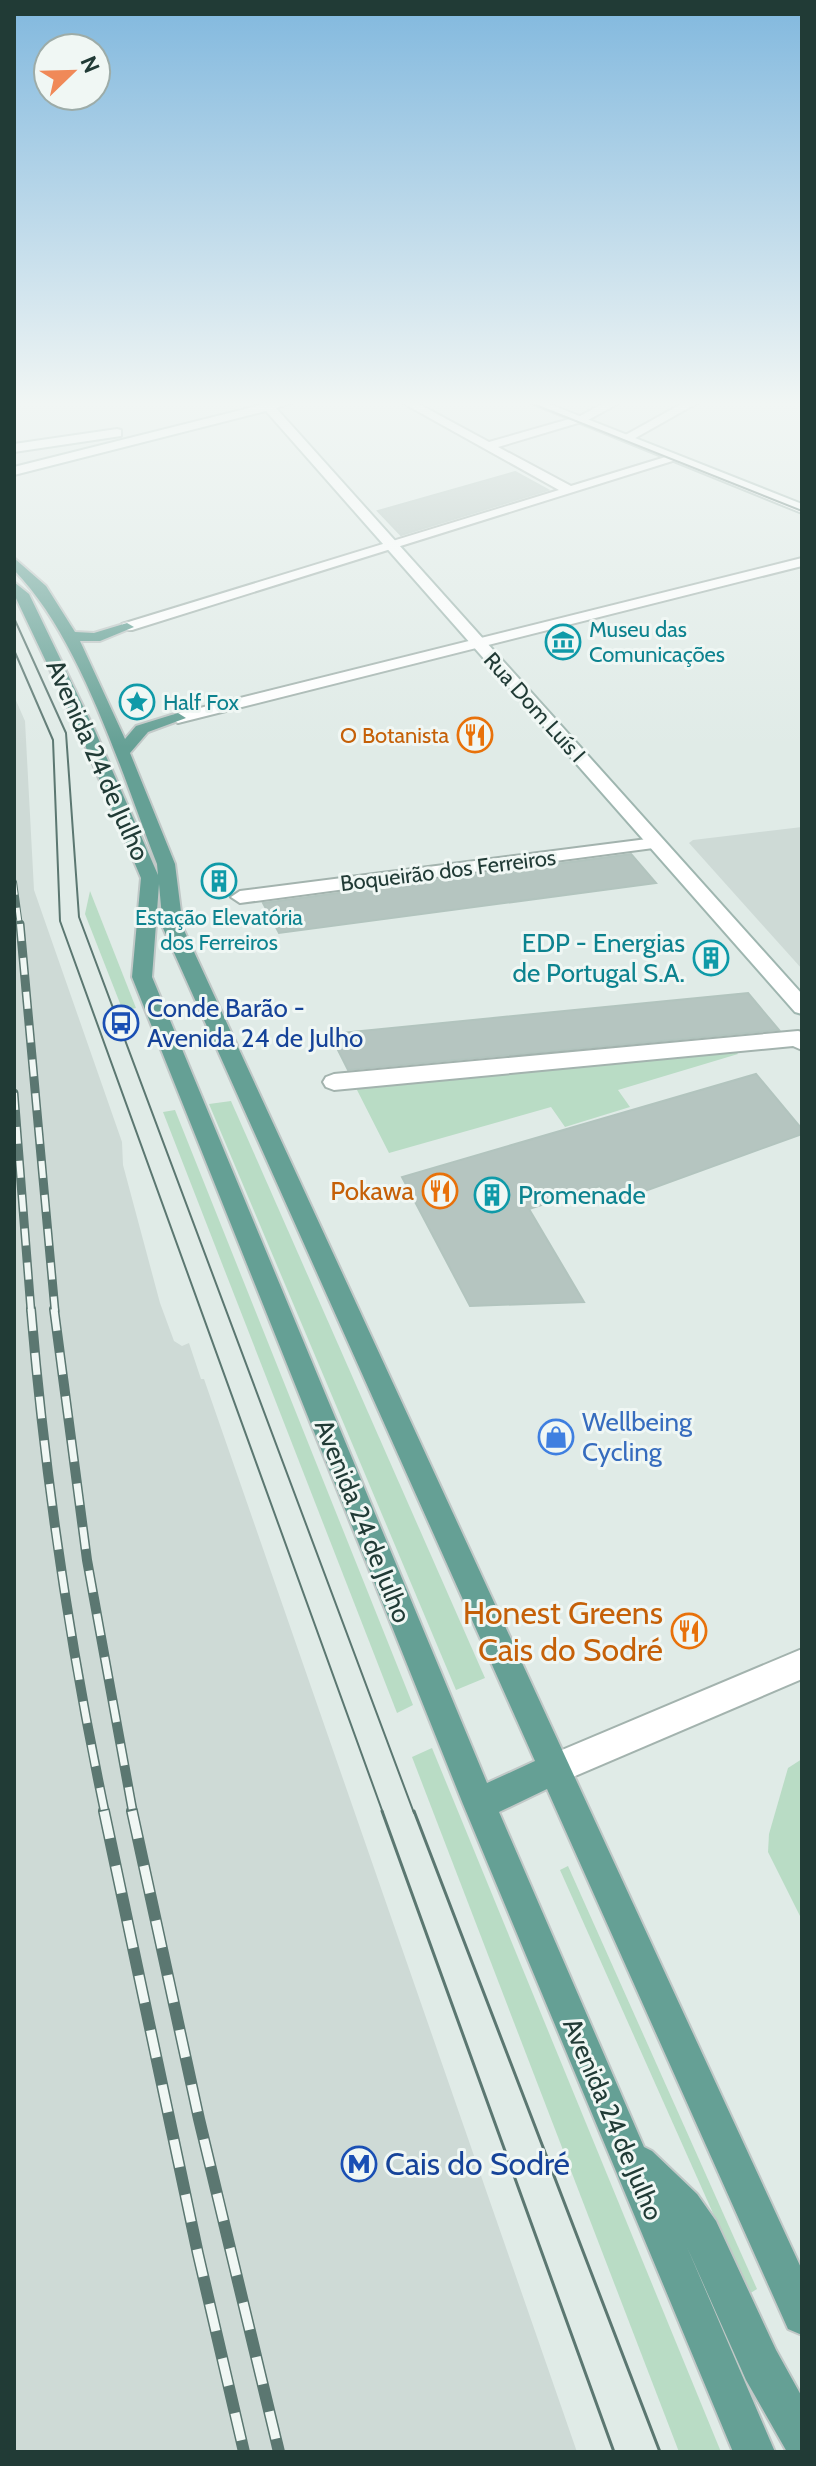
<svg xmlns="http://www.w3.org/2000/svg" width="816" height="2466" font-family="Cabin,sans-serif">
  <rect width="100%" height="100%" fill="#e0ebe7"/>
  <g fill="#cedad6">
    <polygon points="14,696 25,721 34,890 122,1142 123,1165 160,1303 174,1341 182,1346 189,1343 201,1379 204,1379 577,2452 14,2452"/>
    <polygon points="802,827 802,969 689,843 693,840"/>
  </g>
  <g fill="#b9dcc5">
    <polygon points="90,891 136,1008 123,1011 85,914"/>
    <polygon points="734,1049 738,1054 618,1090 630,1107 565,1127 551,1107 389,1153 356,1088"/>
    <polygon points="231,1101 485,1678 456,1690 209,1104"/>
    <polygon points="175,1110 413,1705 397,1713 163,1112"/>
    <polygon points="432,1748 721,2452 679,2452 412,1757"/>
    <polygon points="802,1759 802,1920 768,1852 769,1834 788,1768"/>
    <polygon points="568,1866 757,2289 749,2294 560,1870"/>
  </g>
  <g fill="#b5c5c0" stroke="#b2c4be" stroke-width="2">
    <polygon points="515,472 548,490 401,535 378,511"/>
    <polygon points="631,854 656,883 279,933 263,903"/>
    <polygon points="748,993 779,1030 348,1070 330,1034"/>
    <polygon points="756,1074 802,1129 802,1134 612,1203 600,1186 529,1209 584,1302 470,1306 402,1177"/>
  </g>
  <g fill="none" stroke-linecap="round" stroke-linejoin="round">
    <g stroke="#a3b3ae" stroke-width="4">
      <g id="street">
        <polygon points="401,402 415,402 489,442 580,416 606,402 621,402 588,420 498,447 571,486 672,455 682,458 132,630 122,630 122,624 559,490"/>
        <polygon points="685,402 699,402 630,441 620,438"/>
        <polygon points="802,558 802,566 178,723 170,718 172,715"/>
        <polygon points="655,838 664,843 661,847 240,903 231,897 240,891"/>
        <polygon points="798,1031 802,1032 802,1050 793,1046 334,1090 326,1087 323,1082 326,1077 334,1074"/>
        <polygon points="802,1649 802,1679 554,1785 543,1780 538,1769 543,1758"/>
      </g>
    </g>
    <g stroke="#9fb6b0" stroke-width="4">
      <g id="secondary">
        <polygon points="258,402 294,402 276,408 802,994 802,1014 795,1012 266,411 14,475 14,467 261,405"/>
        <polygon points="528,402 544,402 802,504 802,513"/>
        <polygon points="117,429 121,430 121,436 14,452 14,444"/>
      </g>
    </g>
    <g stroke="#c1c8c7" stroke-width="4">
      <path id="primary" d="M14,558L46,586L75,632L94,633L127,623L134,627L100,641H80L125,739L136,726L178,713L186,718L148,732L130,753L175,864L183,928L802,2270V2335L788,2329L547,1789L499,1812L644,2147L652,2151L697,2194L716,2221L776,2350L802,2397V2452H787L746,2380L687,2247L775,2452H733L463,1804L132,977L141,878L79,731L14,594V582L29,594L95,731L158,875L157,864C122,774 81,638 14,570ZM159,884L163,928L535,1761L487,1783L152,977Z"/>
    </g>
    <use href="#street" fill="#fff" fill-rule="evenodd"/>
    <use href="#secondary" fill="#fff" fill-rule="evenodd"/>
    <use href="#primary" fill="#65a095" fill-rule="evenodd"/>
    <g stroke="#5b7771" stroke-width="2">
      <polyline points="528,402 802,511"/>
      <polyline points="14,618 66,733 79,917 414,1813"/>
      <polyline points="14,650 53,740 60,921 383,1813"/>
    </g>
    <g stroke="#5b7771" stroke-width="3">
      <polyline points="382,1811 614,2452"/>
      <polyline points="414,1811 660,2452"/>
    </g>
    <g stroke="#5b7771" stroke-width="6">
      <polyline id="rail-far3" points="14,882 20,926"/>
    </g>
    <g stroke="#5b7771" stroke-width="9">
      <g id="rail-far2">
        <polyline points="20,924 55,1311"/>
        <polyline points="14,1093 31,1311"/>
      </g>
    </g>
    <g stroke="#5b7771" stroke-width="10">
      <g id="rail-far1">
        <path d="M31,1309C45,1478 70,1647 105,1813"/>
        <polyline points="54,1309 87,1560 133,1813"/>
      </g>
    </g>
    <g stroke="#5b7771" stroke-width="12">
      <g id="rail">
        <polyline points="104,1811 198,2254 244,2452"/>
        <polyline points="132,1811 199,2119 279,2452"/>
      </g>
    </g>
    <use href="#rail-far3" stroke="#f0f7f4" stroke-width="4" stroke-dasharray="13" stroke-linecap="butt"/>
    <use href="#rail-far2" stroke="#f0f7f4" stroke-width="6" stroke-dasharray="17" stroke-linecap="butt"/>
    <use href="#rail-far1" stroke="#f0f7f4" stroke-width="7" stroke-dasharray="22" stroke-linecap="butt"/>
    <use href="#rail" stroke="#f0f7f4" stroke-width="9" stroke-dasharray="28" stroke-linecap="butt"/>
  </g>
  <linearGradient id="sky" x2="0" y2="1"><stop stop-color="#81b8de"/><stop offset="0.54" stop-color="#f1f6f4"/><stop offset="1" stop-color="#f1f6f4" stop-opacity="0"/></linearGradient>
  <rect width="816" height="747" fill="url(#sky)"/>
  <defs>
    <g id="museum-ring" transform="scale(1.8)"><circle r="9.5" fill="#f0f7f4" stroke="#0f9aa8" stroke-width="1.5"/><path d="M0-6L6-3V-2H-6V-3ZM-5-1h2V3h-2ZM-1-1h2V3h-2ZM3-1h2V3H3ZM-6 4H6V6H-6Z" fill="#0f9aa8"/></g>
    <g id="sight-ring" transform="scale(1.8)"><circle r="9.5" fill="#f0f7f4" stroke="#0f9aa8" stroke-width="1.5"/><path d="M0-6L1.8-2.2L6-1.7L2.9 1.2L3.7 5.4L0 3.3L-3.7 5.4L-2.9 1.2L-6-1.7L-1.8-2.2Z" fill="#0f9aa8"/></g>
    <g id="restaurant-ring" transform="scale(1.8)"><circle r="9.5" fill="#f0f7f4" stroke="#e8710a" stroke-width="1.5"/><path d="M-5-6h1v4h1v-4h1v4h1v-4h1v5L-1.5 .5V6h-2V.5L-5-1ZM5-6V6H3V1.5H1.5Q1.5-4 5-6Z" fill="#e8710a"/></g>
    <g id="building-ring" transform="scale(1.8)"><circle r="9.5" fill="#f0f7f4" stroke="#0f9aa8" stroke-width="1.5"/><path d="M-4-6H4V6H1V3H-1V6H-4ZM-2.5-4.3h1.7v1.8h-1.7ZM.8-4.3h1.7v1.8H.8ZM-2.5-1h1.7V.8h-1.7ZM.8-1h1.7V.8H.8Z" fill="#0f9aa8"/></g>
    <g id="bus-ring" transform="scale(1.8)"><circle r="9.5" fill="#f0f7f4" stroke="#1a4fb4" stroke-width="1.5"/><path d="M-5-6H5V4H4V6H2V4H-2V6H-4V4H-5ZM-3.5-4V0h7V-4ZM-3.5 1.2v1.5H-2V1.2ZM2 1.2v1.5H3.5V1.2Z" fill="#1a4fb4"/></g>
    <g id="shop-ring" transform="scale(1.8)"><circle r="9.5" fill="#f0f7f4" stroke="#3f7fe0" stroke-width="1.5"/><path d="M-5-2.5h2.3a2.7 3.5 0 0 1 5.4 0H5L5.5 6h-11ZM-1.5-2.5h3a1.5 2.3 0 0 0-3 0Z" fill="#3f7fe0"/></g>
    <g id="metro-ring" transform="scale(1.8)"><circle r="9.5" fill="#f0f7f4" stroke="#1a4fb4" stroke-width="1.5"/><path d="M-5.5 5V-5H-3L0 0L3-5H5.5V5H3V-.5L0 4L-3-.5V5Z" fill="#1a4fb4"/></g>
  </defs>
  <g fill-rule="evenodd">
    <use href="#museum-ring" x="563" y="642"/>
    <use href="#sight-ring" x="137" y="702"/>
    <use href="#restaurant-ring" x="475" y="735"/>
    <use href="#building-ring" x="219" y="881"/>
    <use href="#building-ring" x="711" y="958"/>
    <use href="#bus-ring" x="121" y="1023"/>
    <use href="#restaurant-ring" x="440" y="1191"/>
    <use href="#building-ring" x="492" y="1195"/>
    <use href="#shop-ring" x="556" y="1437"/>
    <use href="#restaurant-ring" x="689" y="1631"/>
    <use href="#metro-ring" x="359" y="2164"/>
  </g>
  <g text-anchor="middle" stroke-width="6" stroke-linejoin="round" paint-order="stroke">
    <g font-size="22" fill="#0d838f" stroke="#f0f7f4" text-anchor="start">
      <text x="589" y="637">Museu das<tspan x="589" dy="25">Comunicações</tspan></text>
      <text x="163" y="710">Half Fox</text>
      <text x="219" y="925" text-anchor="middle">Estação Elevatória<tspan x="219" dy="25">dos Ferreiros</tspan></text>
    </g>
    <g font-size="22" fill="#213b36" stroke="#f0f7f4">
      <text transform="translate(535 707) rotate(48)" y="8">Rua Dom Luís I</text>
      <text transform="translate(448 870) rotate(-7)" y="8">Boqueirão dos Ferreiros</text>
    </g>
    <g font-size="22" fill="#c56008" stroke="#f0f7f4" text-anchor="end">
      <text x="449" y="743">O Botanista</text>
    </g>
    <g font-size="26" fill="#213b36" stroke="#f0f7f4">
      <text transform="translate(98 760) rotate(66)" y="9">Avenida 24 de Julho</text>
      <text transform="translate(363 1521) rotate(68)" y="9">Avenida 24 de Julho</text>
      <text transform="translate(613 2119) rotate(67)" y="9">Avenida 24 de Julho</text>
    </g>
    <g font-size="26" fill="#0d838f" stroke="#f0f7f4" text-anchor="end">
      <text x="685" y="952">EDP - Energias<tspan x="685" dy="30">de Portugal S.A.</tspan></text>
      <text x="518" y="1204" text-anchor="start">Promenade</text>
    </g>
    <g font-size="26" fill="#164399" stroke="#f0f7f4" text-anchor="start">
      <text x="147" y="1017">Conde Barão -<tspan x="147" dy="30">Avenida 24 de Julho</tspan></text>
    </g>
    <g font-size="26" fill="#c56008" stroke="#f0f7f4" text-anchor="end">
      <text x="414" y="1200">Pokawa</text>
    </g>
    <g font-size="26" fill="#366cbe" stroke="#f0f7f4" text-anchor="start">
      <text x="582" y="1431">Wellbeing<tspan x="582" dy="30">Cycling</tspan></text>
    </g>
    <g font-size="32" fill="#c56008" stroke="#f0f7f4" text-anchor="end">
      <text x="663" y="1624">Honest Greens<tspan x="663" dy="37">Cais do Sodré</tspan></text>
    </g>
    <g font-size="32" fill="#164399" stroke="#f0f7f4" text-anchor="start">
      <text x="385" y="2175">Cais do Sodré</text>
    </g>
  </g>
  <rect width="816" height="2466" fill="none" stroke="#213b36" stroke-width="32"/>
  <g transform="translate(72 72) rotate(67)"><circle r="38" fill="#f0f7f4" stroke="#9daca8" stroke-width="2"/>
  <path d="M0-6L14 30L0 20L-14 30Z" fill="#f08958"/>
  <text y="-12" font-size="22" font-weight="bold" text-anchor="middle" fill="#213b36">N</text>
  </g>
</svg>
